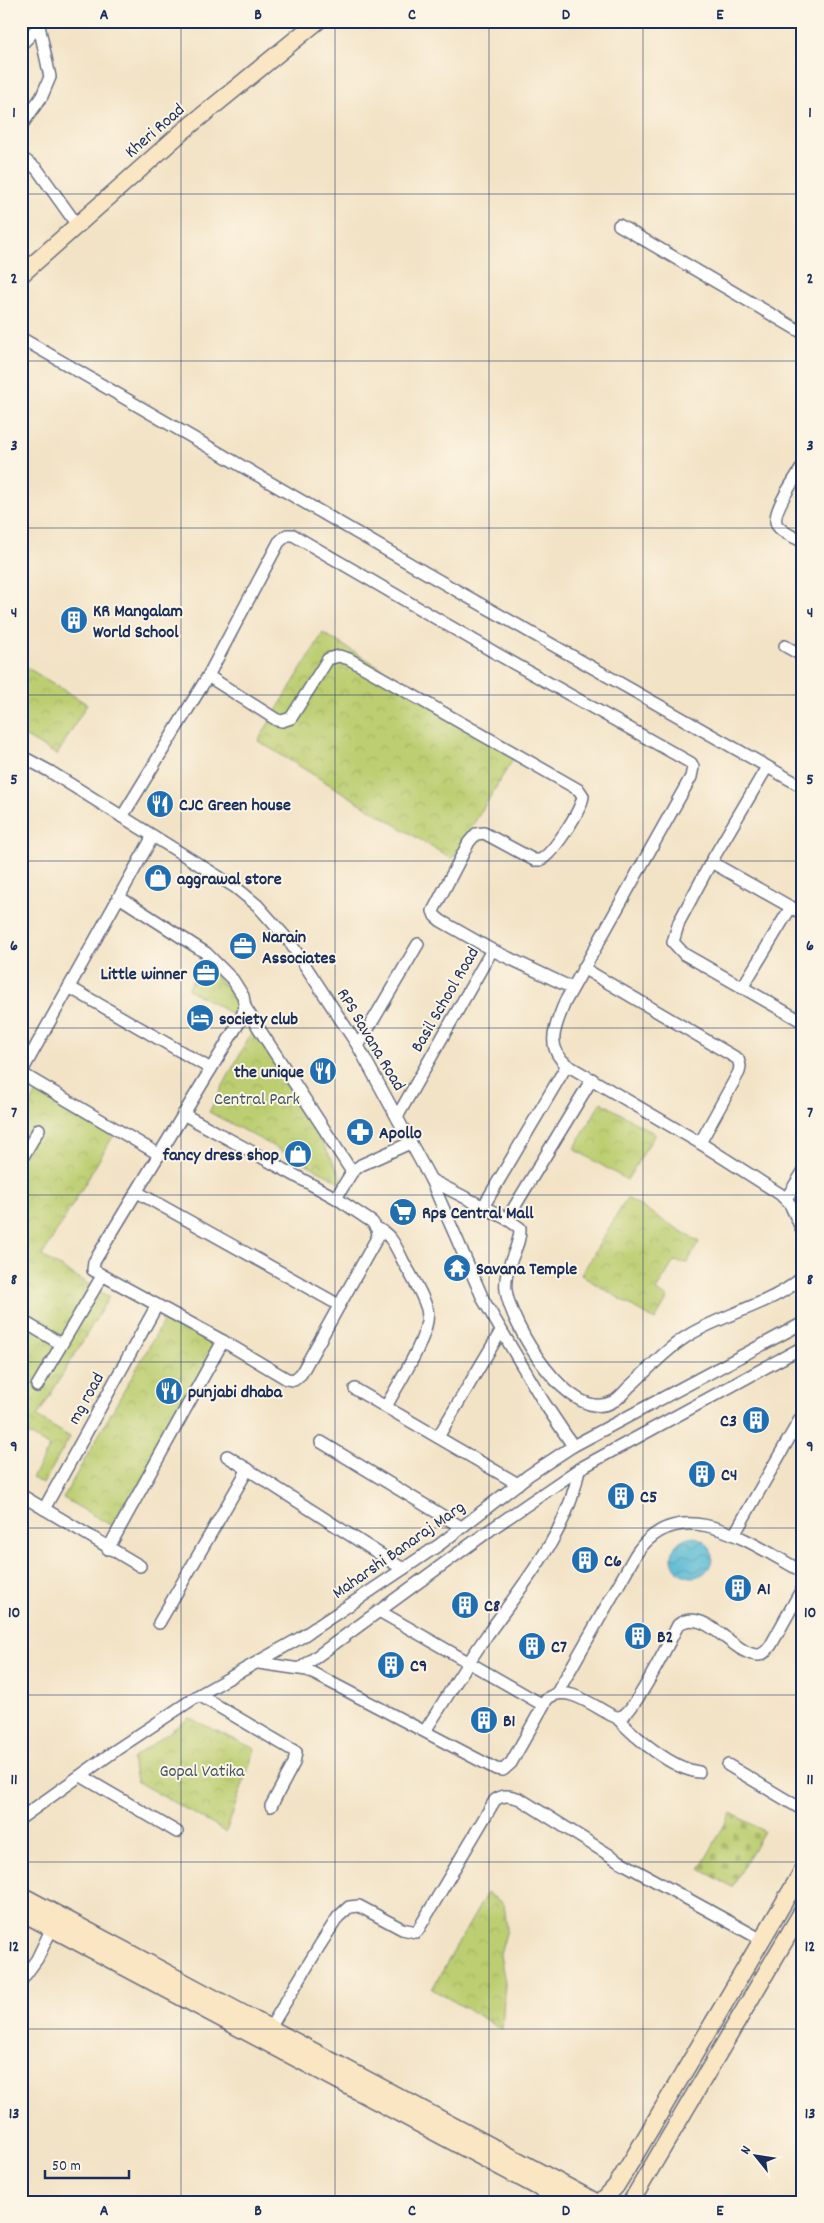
<svg xmlns="http://www.w3.org/2000/svg" width="824" height="2223" font-family="Dekko,sans-serif">
  <defs>
    <pattern id="cemetery-stones" width="16" height="16" patternUnits="userSpaceOnUse" patternTransform="scale(1.25)"><rect width="16" height="16" fill="#bcce71"/><path d="M2 7V4a2 2 0 0 1 4 0v3zM10 15v-3a2 2 0 0 1 4 0v3z" fill="#a1b164"/></pattern>
    <pattern id="park-crowns" width="20" height="18" patternUnits="userSpaceOnUse" patternTransform="scale(1.25)"><rect width="20" height="18" fill="#bcce71"/><path d="M2 6a3 3 0 1 1 6 0M12 15a3 3 0 1 1 6 0" fill="none" stroke="#a1b164"/></pattern>
    <pattern id="water-waves" width="16" height="10" patternUnits="userSpaceOnUse" patternTransform="scale(1.25)"><rect width="16" height="10" fill="#57bad5"/><path d="M0 5q4-4 8 0t8 0" fill="none" stroke="#4798b0"/></pattern>
  </defs>
  <rect width="100%" height="100%" fill="#fcf5e5"/>
  <filter id="ink" filterUnits="userSpaceOnUse"><feTurbulence type="fractalNoise" baseFrequency=".02" numOctaves="2"/><feDisplacementMap in="SourceGraphic" scale="10" xChannelSelector="R" yChannelSelector="G"/><feConvolveMatrix kernelMatrix="1 2 1 2 8 2 1 2 1" color-interpolation-filters="sRGB"/></filter>
  <filter id="wash" filterUnits="userSpaceOnUse"><feTurbulence type="fractalNoise" baseFrequency=".0096" numOctaves="4" result="noise"/><feDisplacementMap in="SourceGraphic" scale="20" xChannelSelector="R" yChannelSelector="G"/><feGaussianBlur stdDeviation="1.12" result="paint"/><feColorMatrix in="noise" values="0 0 0 0 0 0 0 0 0 0 0 0 0 0 0 0 0 1.4 0 .05"/><feComposite in="paint" operator="in"/></filter>
  <g filter="url(#wash)">
    <rect width="100%" height="100%" fill="#f3e3c6"/>
    <polygon fill="url(#cemetery-stones)" stroke="#6c7e68" points="731,1813 764,1831 732,1887 700,1869"/>
    <g fill="url(#park-crowns)" stroke="#6c7e68">
      <polygon points="323,633 518,751 452,859 258,741"/>
      <polygon points="21,664 87,704 57,755 21,734"/>
      <polygon points="203,961 243,1007 237,1017 188,989"/>
      <polygon points="256,1024 346,1185 209,1112"/>
      <polygon points="39,1089 115,1133 42,1256 109,1297 37,1417 70,1437 43,1484 32,1478 50,1447 21,1430 21,1120"/>
      <polygon points="601,1102 655,1134 627,1180 574,1149"/>
      <polygon points="627,1198 699,1242 687,1263 674,1261 656,1291 668,1298 655,1320 581,1275"/>
      <polygon points="167,1315 220,1345 116,1528 63,1498"/>
      <polygon points="189,1718 255,1749 226,1832 136,1781 132,1759"/>
      <polygon points="487,1893 504,1904 507,1929 500,1955 505,1983 502,2029 432,1989"/>
    </g>
    <circle fill="url(#water-waves)" stroke="#39749a" cx="692" cy="1557" r="20"/>
  </g>
  <g filter="url(#ink)">
    <g fill="none" stroke-linecap="round" stroke-linejoin="round">
      <g stroke="#676e82" stroke-width="14">
        <g id="street">
          <polyline points="21,45 38,27"/>
          <polyline points="21,126 42,96 50,77 38,21"/>
          <polyline points="21,157 37,169 77,225"/>
          <polyline points="619,225 803,333"/>
          <polyline points="21,338 438,580 803,787"/>
          <path d="M803,466C796,477 770,514 777,525C782,533 795,537 803,542"/>
          <polyline points="785,646 803,656"/>
          <path d="M208,676L277,720L282,721L291,718L328,659L339,656L349,659L579,790L583,796C581,811 553,854 540,860H534L484,833L476,834L469,842L433,911L435,916L441,921L492,950"/>
          <polyline points="21,756 49,771 235,887 257,905 289,941 358,1046 431,1180 484,1301 543,1401 573,1446"/>
          <polyline points="767,767 711,862 679,922 673,942 684,954 803,1022"/>
          <path d="M122,817L208,676L279,542L287,535H293L499,655L691,763L693,767L691,777L565,1002C556,1025 544,1046 567,1065L700,1143L780,1194L790,1204L803,1232"/>
          <polyline points="153,836 21,1073 160,1155"/>
          <polyline points="711,862 803,914"/>
          <polyline points="119,897 206,953 233,980 243,996 245,1007 240,1021 94,1262 93,1270 223,1341 287,1379 294,1380 301,1374 378,1236 377,1229 372,1222 336,1198 183,1114"/>
          <polyline points="583,968 738,1059 740,1066 739,1072 700,1143"/>
          <polyline points="69,987 211,1069"/>
          <polyline points="742,988 791,907"/>
          <polyline points="245,1007 352,1172"/>
          <polyline points="358,1046 418,944"/>
          <polyline points="397,1117 492,950 572,988"/>
          <polyline points="21,1160 39,1129"/>
          <path d="M431,1180L507,1219L520,1228C521,1248 503,1266 506,1290C510,1324 570,1425 612,1402C619,1399 624,1392 629,1387C648,1370 667,1348 689,1335C721,1315 780,1301 803,1276"/>
          <polyline points="137,1192 339,1305"/>
          <polyline points="336,1198 352,1172 361,1165 410,1143"/>
          <polyline points="786,1199 803,1172"/>
          <polyline points="483,1207 567,1065"/>
          <polyline points="507,1219 592,1079"/>
          <path d="M377,1229C391,1233 397,1249 403,1261C411,1276 422,1292 427,1309C433,1332 397,1385 386,1407"/>
          <polyline points="21,1320 61,1344"/>
          <polyline points="37,1386 102,1276"/>
          <polyline points="355,1389 518,1484"/>
          <polyline points="438,1437 501,1331"/>
          <polyline points="321,1442 461,1527"/>
          <polyline points="227,1456 403,1569"/>
          <polyline points="21,1495 140,1566"/>
          <polyline points="44,1509 157,1305"/>
          <polyline points="734,1535 803,1414"/>
          <polyline points="108,1549 223,1341"/>
          <polyline points="379,1611 543,1705"/>
          <polyline points="159,1623 248,1469"/>
          <path d="M259,1663L307,1670L496,1769L503,1770L511,1763L547,1699C566,1683 593,1706 611,1715C615,1717 618,1718 622,1716C636,1710 669,1642 678,1625C704,1604 735,1657 759,1655C765,1654 768,1649 771,1645L803,1587"/>
          <polyline points="301,1668 490,1530 579,1469 803,1347"/>
          <path d="M557,1693L636,1554C680,1489 753,1545 803,1572"/>
          <polyline points="199,1695 296,1752 294,1763 271,1806"/>
          <path d="M617,1718C635,1737 672,1769 699,1772"/>
          <path d="M425,1731C445,1700 464,1668 485,1638C522,1585 568,1534 579,1469"/>
          <polyline points="728,1765 803,1810"/>
          <polyline points="81,1776 177,1832"/>
          <polyline points="21,1818 116,1750 199,1695 300,1638 439,1545 529,1475 573,1446 803,1323"/>
          <polyline points="21,1981 37,1959 52,1928"/>
          <path d="M270,2028L320,1945L338,1917L349,1907L359,1906L402,1929L416,1932L418,1930L495,1800C504,1794 510,1796 520,1799L619,1861L762,1940"/>
        </g>
      </g>
      <g stroke="#676e82" stroke-width="19">
        <g id="secondary">
          <polyline points="21,275 182,132 318,21"/>
          <polyline points="21,1895 596,2202"/>
          <polyline points="21,1912 566,2202"/>
          <polyline points="603,2200 616,2186 634,2157 803,1870"/>
          <polyline points="631,2202 803,1910"/>
        </g>
      </g>
      <use href="#street" stroke="#fff" stroke-width="11"/>
      <use href="#secondary" stroke="#fbe6c4" stroke-width="16"/>
    </g>
  </g>
  <path fill="none" stroke="#1b2f5e" stroke-width="1" stroke-opacity="0.55" d="M181,21V2202M335,21V2202M489,21V2202M643,21V2202M21,194H803M21,361H803M21,528H803M21,695H803M21,861H803M21,1028H803M21,1195H803M21,1362H803M21,1528H803M21,1695H803M21,1862H803M21,2029H803"/>
  <defs>
    <g id="building-disc" transform="scale(1.4375)"><circle r="9.5" fill="#1f6fb2" stroke="#fcf5e5"/><path d="M-4-6H4V6H1V3H-1V6H-4ZM-2.5-4.3h1.7v1.8h-1.7ZM.8-4.3h1.7v1.8H.8ZM-2.5-1h1.7V.8h-1.7ZM.8-1h1.7V.8H.8Z" fill="#fff"/></g>
    <g id="restaurant-disc" transform="scale(1.4375)"><circle r="9.5" fill="#1f6fb2" stroke="#fcf5e5"/><path d="M-5-6h1v4h1v-4h1v4h1v-4h1v5L-1.5 .5V6h-2V.5L-5-1ZM5-6V6H3V1.5H1.5Q1.5-4 5-6Z" fill="#fff"/></g>
    <g id="shop-disc" transform="scale(1.4375)"><circle r="9.5" fill="#1f6fb2" stroke="#fcf5e5"/><path d="M-5-2.5h2.3a2.7 3.5 0 0 1 5.4 0H5L5.5 6h-11ZM-1.5-2.5h3a1.5 2.3 0 0 0-3 0Z" fill="#fff"/></g>
    <g id="office-disc" transform="scale(1.4375)"><circle r="9.5" fill="#1f6fb2" stroke="#fcf5e5"/><path d="M-6-3h4V-5.5h4V-3h4V5H-6ZM-1-4.5V-3h2v-1.5ZM-6 0V1H6V0Z" fill="#fff"/></g>
    <g id="hotel-disc" transform="scale(1.4375)"><circle r="9.5" fill="#1f6fb2" stroke="#fcf5e5"/><path d="M-6-4.5h1.5V1H6V5H4.5V3h-9V5H-6ZM-4 0a1.8 1.8 0 1 1 3.6 0ZM.5 0V-2.5h3Q6-2.5 6 0Z" fill="#fff"/></g>
    <g id="pharmacy-disc" transform="scale(1.4375)"><circle r="9.5" fill="#1f6fb2" stroke="#fcf5e5"/><path d="M-2-6h4v4h4v4h-4v4h-4v-4h-4v-4h4Z" fill="#fff"/></g>
    <g id="supermarket-disc" transform="scale(1.4375)"><circle r="9.5" fill="#1f6fb2" stroke="#fcf5e5"/><path d="M-6-5.5h2.5l.6 2H6L4.5 2H-2.5L-4.4-4H-6ZM-1.5 3.2a1.3 1.3 0 1 0 .1 0ZM3 3.2a1.3 1.3 0 1 0 .1 0Z" fill="#fff"/></g>
    <g id="temple-disc" transform="scale(1.4375)"><circle r="9.5" fill="#1f6fb2" stroke="#fcf5e5"/><path d="M0-6L5-2H3V0L6.5 2.5H4V6H1.5V3h-3V6H-4V2.5H-6.5L-3 0V-2H-5Z" fill="#fff"/></g>
  </defs>
  <g fill-rule="evenodd">
    <use href="#building-disc" x="74" y="620"/>
    <use href="#restaurant-disc" x="160" y="804"/>
    <use href="#shop-disc" x="158" y="878"/>
    <use href="#office-disc" x="243" y="946"/>
    <use href="#office-disc" x="206" y="973"/>
    <use href="#hotel-disc" x="200" y="1018"/>
    <use href="#restaurant-disc" x="323" y="1071"/>
    <use href="#pharmacy-disc" x="360" y="1132"/>
    <use href="#shop-disc" x="298" y="1154"/>
    <use href="#supermarket-disc" x="403" y="1212"/>
    <use href="#temple-disc" x="457" y="1268"/>
    <use href="#restaurant-disc" x="169" y="1391"/>
    <use href="#building-disc" x="756" y="1420"/>
    <use href="#building-disc" x="702" y="1474"/>
    <use href="#building-disc" x="621" y="1496"/>
    <use href="#building-disc" x="585" y="1560"/>
    <use href="#building-disc" x="738" y="1588"/>
    <use href="#building-disc" x="465" y="1605"/>
    <use href="#building-disc" x="638" y="1636"/>
    <use href="#building-disc" x="532" y="1646"/>
    <use href="#building-disc" x="391" y="1665"/>
    <use href="#building-disc" x="484" y="1720"/>
  </g>
  <g text-anchor="middle" stroke-width="4" stroke-linejoin="round" paint-order="stroke">
    <g font-size="18" fill="#1b2f5e" stroke="#fcf5e5">
      <text transform="translate(154 130) rotate(-41)" y="6">Kheri Road</text>
      <text transform="translate(444 999) rotate(-60)" y="6">Basil School Road</text>
      <text transform="translate(372 1039) rotate(59)" y="6">RPS Savana Road</text>
      <text transform="translate(85 1398) rotate(-61)" y="6">mg road</text>
      <text transform="translate(398 1549) rotate(-35)" y="6">Maharshi Banaraj Marg</text>
    </g>
    <g font-size="18" font-weight="bold" fill="#1b2f5e" stroke="#fcf5e5" text-anchor="start">
      <text x="93" y="616">KR Mangalam<tspan x="93" dy="21">World School</tspan></text>
      <text x="179" y="810">CJC Green house</text>
      <text x="177" y="884">aggrawal store</text>
      <text x="262" y="942">Narain<tspan x="262" dy="21">Associates</tspan></text>
      <text x="187" y="979" text-anchor="end">Little winner</text>
      <text x="219" y="1024">society club</text>
      <text x="304" y="1077" text-anchor="end">the unique</text>
      <text x="379" y="1138">Apollo</text>
      <text x="279" y="1160" text-anchor="end">fancy dress shop</text>
      <text x="422" y="1218">Rps Central Mall</text>
      <text x="476" y="1274">Savana Temple</text>
      <text x="188" y="1397">punjabi dhaba</text>
      <text x="737" y="1426" text-anchor="end">C3</text>
      <text x="721" y="1480">C4</text>
      <text x="640" y="1502">C5</text>
      <text x="604" y="1566">C6</text>
      <text x="757" y="1594">A1</text>
      <text x="484" y="1611">C8</text>
      <text x="657" y="1642">B2</text>
      <text x="551" y="1652">C7</text>
      <text x="410" y="1671">C9</text>
      <text x="503" y="1726">B1</text>
    </g>
    <g font-size="18" fill="#435763" stroke="#fcf5e5">
      <text x="257" y="1104">Central Park</text>
      <text x="202" y="1776">Gopal Vatika</text>
    </g>
  </g>
  <rect width="824" height="2223" fill="none" stroke="#fcf5e5" stroke-width="55"/>
  <g transform="translate(756 2156) rotate(300)" stroke="#fcf5e5" stroke-width="4" paint-order="stroke">
  <path d="M0-4L9 19L0 12L-9 19Z" fill="#1b2f5e"/>
  <text y="-8" font-size="14" font-weight="bold" text-anchor="middle" fill="#1b2f5e">N</text>
  </g>
  <path d="M45 2170v8h84v-8" fill="none" stroke="#1b2f5e" stroke-width="2.5"/>
  <text x="52" y="2170" font-size="15" fill="#1b2f5e" stroke="#fcf5e5" stroke-width="4" paint-order="stroke">50 m</text>
  <rect x="28" y="28" width="768" height="2168" fill="none" stroke="#1b2f5e" stroke-width="2"/>
  <g font-size="16" text-anchor="middle" font-weight="bold" fill="#1b2f5e">
    <text x="104" y="19">A</text>
    <text x="258" y="19">B</text>
    <text x="412" y="19">C</text>
    <text x="566" y="19">D</text>
    <text x="720" y="19">E</text>
    <text x="14" y="117">1</text>
    <text x="810" y="117">1</text>
    <text x="14" y="283">2</text>
    <text x="810" y="283">2</text>
    <text x="14" y="450">3</text>
    <text x="810" y="450">3</text>
    <text x="14" y="617">4</text>
    <text x="810" y="617">4</text>
    <text x="14" y="784">5</text>
    <text x="810" y="784">5</text>
    <text x="14" y="950">6</text>
    <text x="810" y="950">6</text>
    <text x="14" y="1117">7</text>
    <text x="810" y="1117">7</text>
    <text x="14" y="1284">8</text>
    <text x="810" y="1284">8</text>
    <text x="14" y="1451">9</text>
    <text x="810" y="1451">9</text>
    <text x="14" y="1617">10</text>
    <text x="810" y="1617">10</text>
    <text x="14" y="1784">11</text>
    <text x="810" y="1784">11</text>
    <text x="14" y="1951">12</text>
    <text x="810" y="1951">12</text>
    <text x="14" y="2118">13</text>
    <text x="810" y="2118">13</text>
    <text x="104" y="2215">A</text>
    <text x="258" y="2215">B</text>
    <text x="412" y="2215">C</text>
    <text x="566" y="2215">D</text>
    <text x="720" y="2215">E</text>
  </g>
</svg>
